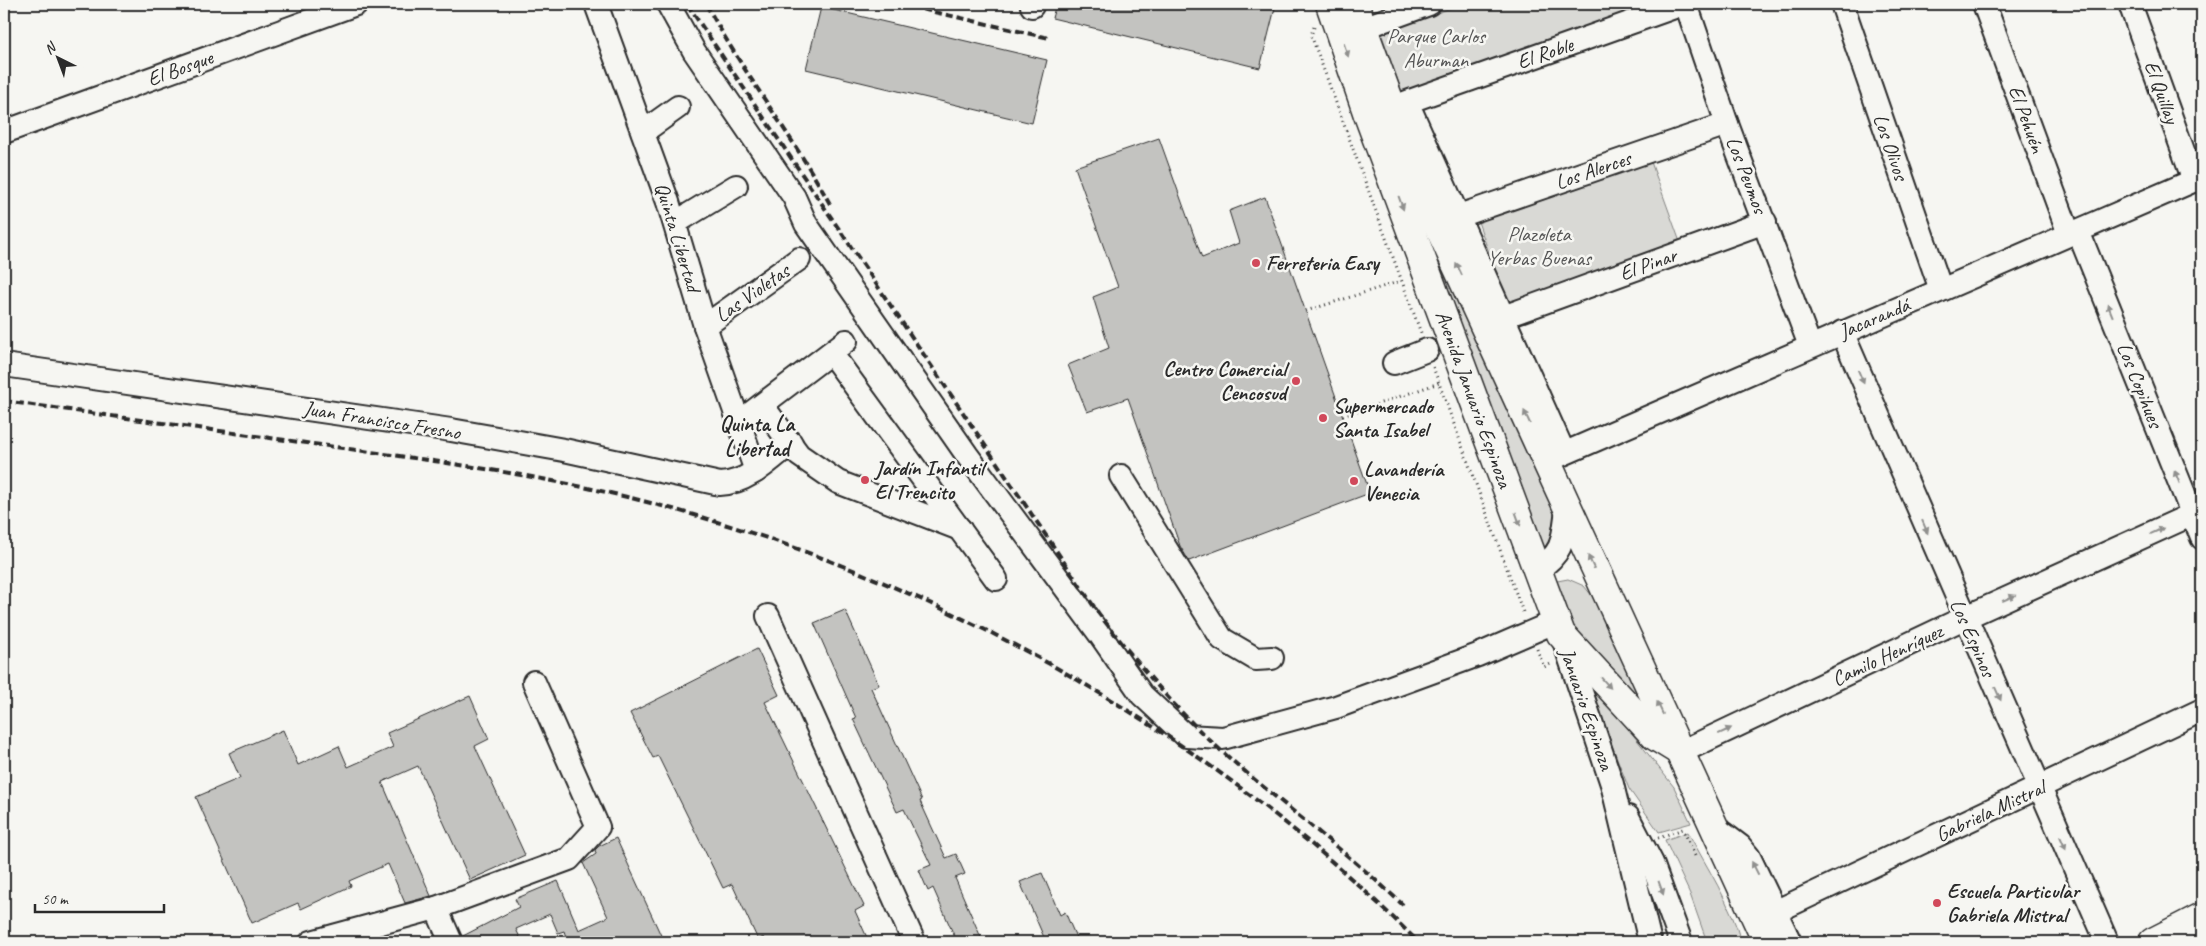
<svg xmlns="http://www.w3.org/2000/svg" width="2206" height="946" font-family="Caveat,sans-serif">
  <rect width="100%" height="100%" fill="#f6f6f2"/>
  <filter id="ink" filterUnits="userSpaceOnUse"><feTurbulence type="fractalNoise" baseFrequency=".02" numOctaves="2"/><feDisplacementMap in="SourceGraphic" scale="10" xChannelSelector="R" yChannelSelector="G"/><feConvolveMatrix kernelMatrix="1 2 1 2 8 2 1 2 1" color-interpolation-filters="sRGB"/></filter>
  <g filter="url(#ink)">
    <g fill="#d9d9d5" stroke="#828280">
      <polygon points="1462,4 1654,4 1403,95 1381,33"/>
      <polygon points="1651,162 1680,242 1508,306 1477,219"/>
      <polygon points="1419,225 1434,242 1559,513 1555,541 1544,558"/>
      <polygon points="1568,579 1584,586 1597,602 1664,741 1594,657 1564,613 1552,582"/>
      <polygon points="1583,671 1674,787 1691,823 1659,832 1629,789"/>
      <path d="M1688,832C1707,868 1731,903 1741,942H1707L1690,894L1665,840Z"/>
    </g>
    <g fill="#c3c3c0" stroke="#2b2b2b">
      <polygon points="1056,4 1276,4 1260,68 1052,18"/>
      <polygon points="821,7 1047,60 1032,123 806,69"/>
      <polygon points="1159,138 1202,258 1239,243 1229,211 1265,197 1370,493 1189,561 1180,546 1128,398 1087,412 1068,365 1109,348 1093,297 1118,287 1075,167"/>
      <polygon points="845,610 879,685 871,688 922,800 920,801 946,858 956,854 965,874 955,878 983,942 957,942 933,888 928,891 919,870 931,865 904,809 897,812 853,719 856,718 814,623"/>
      <polygon points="757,649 779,695 765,702 864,906 855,911 869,942 765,942 763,937 758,940 732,884 723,888 658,756 653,758 630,713"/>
      <polygon points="470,696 489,739 475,746 525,855 470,880 418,766 382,782 431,896 405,903 388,864 349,881 351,886 301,909 298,903 252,923 196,797 240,778 229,753 283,730 298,765 339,746 348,767 393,747 387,733"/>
      <polygon points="616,838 664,942 554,942 566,937 564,931 558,933 550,914 516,929 522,942 464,942 463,936 519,907 515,899 558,881 579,930 608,917 583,863 596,854 595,850 599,846"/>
      <polygon points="1042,873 1060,915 1065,912 1078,942 1046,942 1020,882"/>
    </g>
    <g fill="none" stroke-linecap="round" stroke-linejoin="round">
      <g stroke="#2b2b2b" stroke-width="26">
        <g id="minor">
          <polyline points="596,4 668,202 705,326 756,471"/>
          <polyline points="668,4 694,51 794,197 806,224 967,455 1101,636 1142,695 1186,736 1223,738 1336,707 1478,655 1557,621"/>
          <polyline points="1686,4 1727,124 1810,346"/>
          <polyline points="1842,4 1941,290"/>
          <polyline points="1984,4 2069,234"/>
          <polyline points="2130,4 2194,181"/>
          <polyline points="1032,6 1032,4"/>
          <polyline points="1363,28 1429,4"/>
          <polyline points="4,132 356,4"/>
          <polyline points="643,132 678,107"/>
          <polyline points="1459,216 1727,124"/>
          <polyline points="675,223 736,186"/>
          <polyline points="2078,231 2202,538"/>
          <polyline points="1503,317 1765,222"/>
          <polyline points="705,326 799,259"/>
          <polyline points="1842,332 2107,942"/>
          <polyline points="831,353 996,579"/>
          <polyline points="1394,363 1427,350"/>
          <path d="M4,365L451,430L564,450L720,484C748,483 770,460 791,443"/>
          <polyline points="762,405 799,455 838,482 960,529"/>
          <polyline points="751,413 846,341"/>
          <polyline points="1564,453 1407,102 1683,4"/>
          <polyline points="1547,461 2202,177"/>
          <polyline points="1121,476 1222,639 1256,659 1272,658"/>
          <path d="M1537,570C1564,553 1563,539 1567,509"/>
          <polyline points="768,616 914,942"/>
          <polyline points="1564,641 1612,784 1650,942"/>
          <polyline points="1681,752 1964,618 2202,510"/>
          <polyline points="1628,817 1652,863 1681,942"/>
          <polyline points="1716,828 1740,846 1749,857 1790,942"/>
          <polyline points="436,908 569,859 598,827 534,682"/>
          <polyline points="1777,911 2202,710"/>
          <polyline points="311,942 436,908 451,942"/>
        </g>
      </g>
      <g stroke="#2b2b2b" stroke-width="31">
        <g id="major">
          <polyline points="1330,4 1367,112 1561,634 1655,736 1681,752"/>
          <polyline points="1354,4 1422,190 1767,942"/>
          <polyline points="2153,942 2202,917"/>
        </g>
      </g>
      <g stroke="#2b2b2b" stroke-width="3" stroke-dasharray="1 4" stroke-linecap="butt">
        <polyline points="1314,27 1311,35 1421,333"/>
        <polyline points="1306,311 1401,281"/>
        <polyline points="1433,367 1524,615"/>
        <polyline points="1343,416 1439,383"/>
        <polyline points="1537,649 1544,667 1553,663"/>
        <polyline points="1658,838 1683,829 1696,858"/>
      </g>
      <use href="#minor" stroke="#f6f6f2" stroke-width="22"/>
      <use href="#major" stroke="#f6f6f2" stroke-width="28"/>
      <g stroke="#2b2b2b" stroke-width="4" stroke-dasharray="8 4" stroke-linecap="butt">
        <path d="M687,4L1099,614C1138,664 1178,713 1226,755C1284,806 1347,852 1403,905"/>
        <path d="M706,4C743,73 792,135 830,204"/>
        <polyline points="899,4 1049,38"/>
        <path d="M4,401C112,416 220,431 328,446C428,460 528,473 627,497C923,570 1203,726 1418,942"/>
      </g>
    </g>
    <defs><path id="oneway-solid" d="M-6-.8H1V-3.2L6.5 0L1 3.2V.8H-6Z" transform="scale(1.25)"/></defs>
    <g fill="#90908e">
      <use href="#oneway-solid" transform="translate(1346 50) rotate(71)"/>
      <use href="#oneway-solid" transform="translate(1401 203) rotate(70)"/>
      <use href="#oneway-solid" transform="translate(1459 269) rotate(-115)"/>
      <use href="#oneway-solid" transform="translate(2110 310) rotate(-112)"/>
      <use href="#oneway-solid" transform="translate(1861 377) rotate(67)"/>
      <use href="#oneway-solid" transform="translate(1527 417) rotate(-115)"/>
      <use href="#oneway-solid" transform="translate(2177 477) rotate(-112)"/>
      <use href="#oneway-solid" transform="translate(1518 519) rotate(70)"/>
      <use href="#oneway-solid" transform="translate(1925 527) rotate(67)"/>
      <use href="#oneway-solid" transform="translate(2157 531) rotate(-24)"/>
      <use href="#oneway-solid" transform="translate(1591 562) rotate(-115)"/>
      <use href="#oneway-solid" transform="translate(2009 598) rotate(-24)"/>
      <use href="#oneway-solid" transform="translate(1606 683) rotate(48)"/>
      <use href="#oneway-solid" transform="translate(1998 694) rotate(66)"/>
      <use href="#oneway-solid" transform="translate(1660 708) rotate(-115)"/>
      <use href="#oneway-solid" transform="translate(1725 731) rotate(-25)"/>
      <use href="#oneway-solid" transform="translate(2063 843) rotate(66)"/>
      <use href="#oneway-solid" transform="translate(1755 868) rotate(-117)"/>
      <use href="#oneway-solid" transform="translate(1661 888) rotate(70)"/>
    </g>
  </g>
  <g fill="#d1495b" stroke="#f6f6f2" stroke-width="2">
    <circle cx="1256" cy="263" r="5"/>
    <circle cx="1296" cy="381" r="5"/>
    <circle cx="1323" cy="418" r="5"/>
    <circle cx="865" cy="480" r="5"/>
    <circle cx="1354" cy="481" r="5"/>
    <circle cx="1937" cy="903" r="5"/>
  </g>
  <g text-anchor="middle" stroke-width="5" stroke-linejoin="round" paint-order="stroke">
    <g font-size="21" fill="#565656" stroke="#f6f6f2">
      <text x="1436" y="43">Parque Carlos<tspan x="1436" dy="24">Aburman</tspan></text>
      <text x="1539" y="241">Plazoleta<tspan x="1539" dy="24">Yerbas Buenas</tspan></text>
    </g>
    <g font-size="21" fill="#2b2b2b" stroke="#f6f6f2">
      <text transform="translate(1545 53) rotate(-19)" y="7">El Roble</text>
      <text transform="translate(180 68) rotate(-20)" y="7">El Bosque</text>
      <text transform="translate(2162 92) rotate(70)" y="7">El Quillay</text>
      <text transform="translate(2027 119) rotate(70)" y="7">El Pehuén</text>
      <text transform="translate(1891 147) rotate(71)" y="7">Los Olivos</text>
      <text transform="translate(1593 170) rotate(-19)" y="7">Los Alerces</text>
      <text transform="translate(1747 175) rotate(69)" y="7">Los Peumos</text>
      <text transform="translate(678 237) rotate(73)" y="7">Quinta Libertad</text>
      <text transform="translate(1648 264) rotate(-20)" y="7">El Pinar</text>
      <text transform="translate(752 293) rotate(-35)" y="7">Las Violetas</text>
      <text transform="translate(1874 318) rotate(-23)" y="7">Jacarandá</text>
      <text transform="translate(2140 385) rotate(68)" y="7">Los Copihues</text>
      <text transform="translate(1474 399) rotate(70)" y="7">Avenida Januario Espinoza</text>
      <text transform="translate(382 420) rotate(9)" y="7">Juan Francisco Fresno</text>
      <text transform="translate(1973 638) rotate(66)" y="7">Los Espinos</text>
      <text transform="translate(1887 655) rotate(-25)" y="7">Camilo Henríquez</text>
      <text transform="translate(1587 709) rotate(71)" y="7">Januario Espinoza</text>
      <text transform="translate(1990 811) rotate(-25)" y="7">Gabriela Mistral</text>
    </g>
    <g font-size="21" font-weight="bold" fill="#2b2b2b" stroke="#f6f6f2" text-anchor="start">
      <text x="1266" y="270">Ferreteria Easy</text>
      <text x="1286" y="376" text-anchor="end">Centro Comercial<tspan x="1286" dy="24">Cencosud</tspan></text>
      <text x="1333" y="413">Supermercado<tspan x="1333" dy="24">Santa Isabel</tspan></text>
      <text x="875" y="475">Jardín Infantil<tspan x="875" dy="24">El Trencito</tspan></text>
      <text x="1364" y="476">Lavandería<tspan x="1364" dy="24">Venecia</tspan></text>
      <text x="1947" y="898">Escuela Particular<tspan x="1947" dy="24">Gabriela Mistral</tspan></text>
    </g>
    <g font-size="22" font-weight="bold" fill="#2b2b2b" stroke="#f6f6f2">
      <text x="757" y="431">Quinta La<tspan x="757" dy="25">Libertad</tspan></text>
    </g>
  </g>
  <rect width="2206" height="946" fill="none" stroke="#f6f6f2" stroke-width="20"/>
  <rect x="10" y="10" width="2186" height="926" fill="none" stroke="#2b2b2b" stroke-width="2" filter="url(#ink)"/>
  <g transform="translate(58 58) rotate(318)" stroke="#f6f6f2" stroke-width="4" paint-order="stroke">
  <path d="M0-4L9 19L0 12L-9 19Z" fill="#2b2b2b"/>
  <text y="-8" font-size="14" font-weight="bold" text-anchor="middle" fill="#2b2b2b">N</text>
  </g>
  <path d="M35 904v8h129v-8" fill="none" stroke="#2b2b2b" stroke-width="2.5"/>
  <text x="42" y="904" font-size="15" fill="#2b2b2b" stroke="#f6f6f2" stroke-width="4" paint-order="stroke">50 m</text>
</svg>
